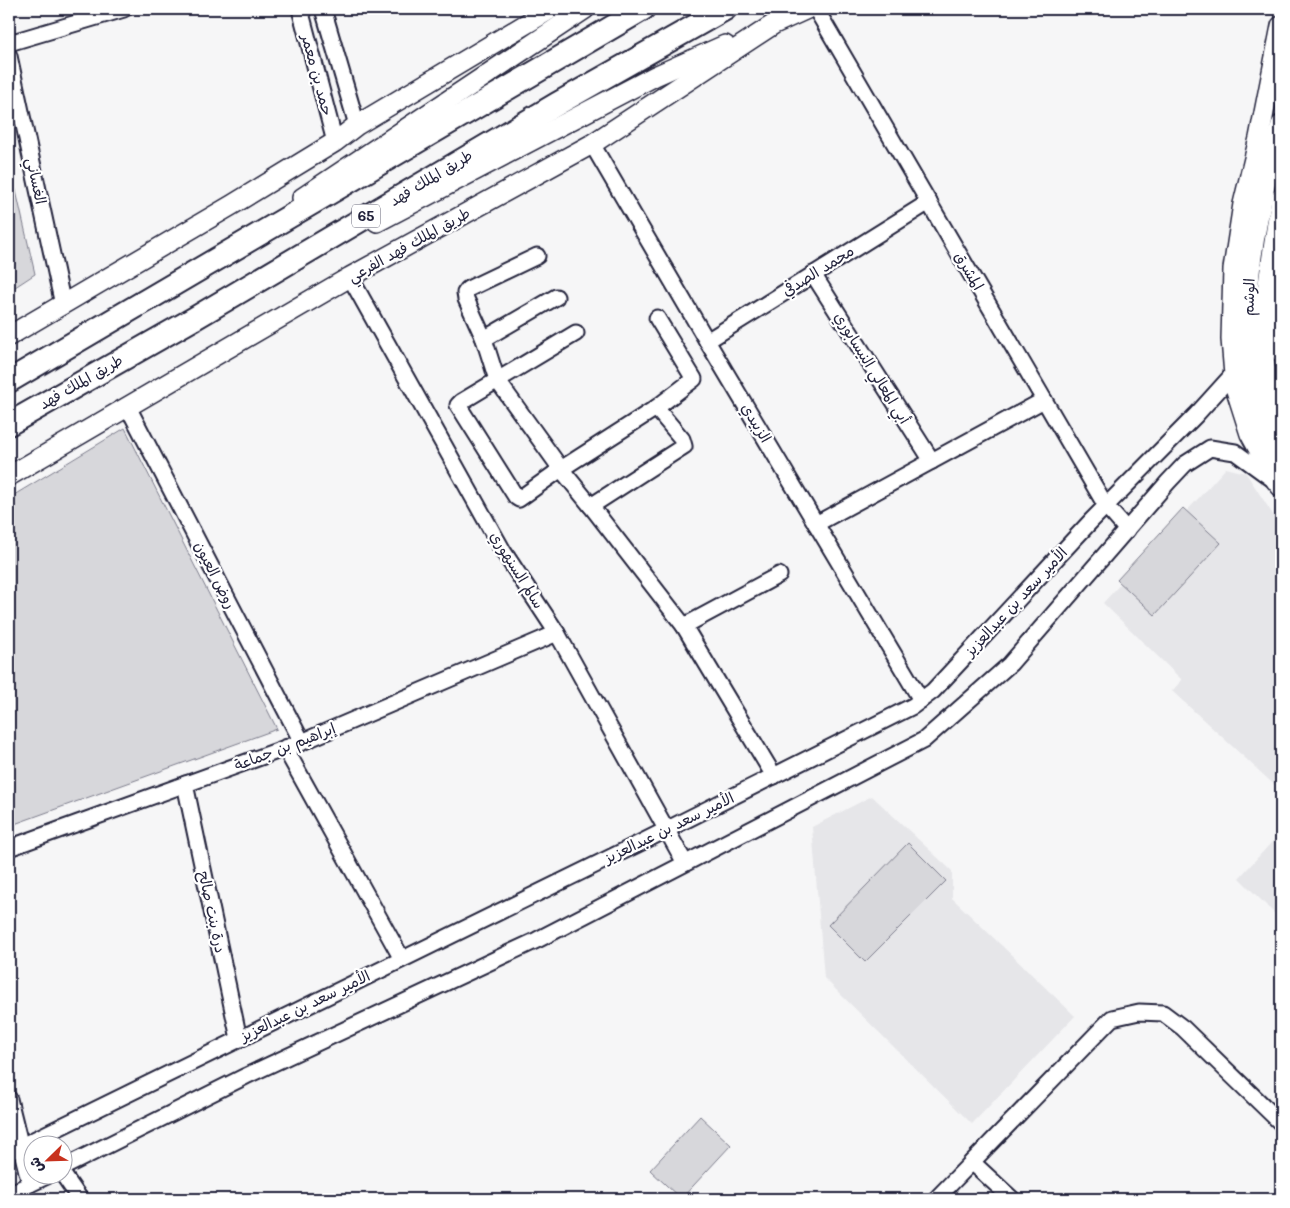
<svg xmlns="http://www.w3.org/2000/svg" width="1290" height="1208" font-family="Mali,'Playpen Sans Arabic',sans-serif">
  <rect width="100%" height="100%" fill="#f6f6f7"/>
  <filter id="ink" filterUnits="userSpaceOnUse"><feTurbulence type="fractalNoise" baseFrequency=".02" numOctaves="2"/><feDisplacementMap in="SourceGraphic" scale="10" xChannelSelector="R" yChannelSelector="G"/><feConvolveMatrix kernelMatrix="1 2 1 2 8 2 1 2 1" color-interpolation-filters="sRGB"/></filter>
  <g filter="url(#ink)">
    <g fill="#e6e6e9">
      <polygon points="1226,468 1246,473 1281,527 1281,791 1172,691 1182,680 1103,603"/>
      <polygon points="872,796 952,871 952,898 1075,1016 972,1124 824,978 812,827"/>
      <polygon points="1281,832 1281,920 1239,878"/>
    </g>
    <g fill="#d7d7db" stroke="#7c7c8b">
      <polygon points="9,160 35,274 9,291"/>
      <polygon points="125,428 277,729 9,826 9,498"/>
      <polygon points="1183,508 1221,543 1155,615 1117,580"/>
      <polygon points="908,843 946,881 865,962 828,925"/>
      <polygon points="700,1116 731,1145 681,1199 650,1170"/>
    </g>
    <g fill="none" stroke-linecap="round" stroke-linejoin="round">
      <g stroke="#22223b" stroke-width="19">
        <g id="minor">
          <polyline points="300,9 335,142"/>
          <polyline points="323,9 357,125"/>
          <polyline points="816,9 1106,506 1127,530"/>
          <polyline points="9,43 124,9"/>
          <polyline points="9,56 63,305"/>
          <polyline points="592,144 707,341 921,700"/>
          <polyline points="537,256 468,289 465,293 466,299 484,339 497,380 561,469 656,408 682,439 684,446 591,506 561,469 519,499 516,497 458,405 461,402 576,333"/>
          <polyline points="813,274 932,461"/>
          <polyline points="350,277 503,551 557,633 685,863"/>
          <polyline points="484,339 556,297"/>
          <polyline points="707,341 929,202"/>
          <polyline points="128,407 302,742"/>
          <polyline points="656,408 694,379 657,318"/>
          <polyline points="591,506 684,626 774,776"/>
          <polyline points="816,524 1044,400"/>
          <polyline points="684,626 779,575"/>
          <polyline points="285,748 402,959"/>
          <polyline points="185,784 239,1039"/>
          <polyline points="9,848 302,742 557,633"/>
          <polyline points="9,1099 30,1184"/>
          <polyline points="9,1152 644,841 913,706 933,691 1091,521 1196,415 1234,373"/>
          <polyline points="972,1162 1012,1199"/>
          <polyline points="62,1168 246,1076 537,940 924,740 1010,664 1168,482 1185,464 1210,448 1235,452 1275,481"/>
          <polyline points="62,1173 80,1199"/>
          <polyline points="9,1194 47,1176"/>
          <polyline points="936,1199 1112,1018 1139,1012 1163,1013 1183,1028 1281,1123"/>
        </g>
      </g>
      <g stroke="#22223b" stroke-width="22">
        <g id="major">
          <polyline points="1281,26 1259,138 1243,204 1233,269 1231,339 1235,387 1250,434 1276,481 1281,487"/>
          <path d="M1281,125C1249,235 1225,361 1281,468"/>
          <polyline points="302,198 585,9"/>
          <path d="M1281,198C1276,229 1271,261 1267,292C1266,304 1263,315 1263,327C1262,359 1269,394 1281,424"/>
          <polyline points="377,222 655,76 725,45"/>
          <polyline points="1281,294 1279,310 1281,352"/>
          <polyline points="9,336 232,205 335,142 357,125 551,9"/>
          <polyline points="9,476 350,277 592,144 774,24 807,9"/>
        </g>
      </g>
      <g stroke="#22223b" stroke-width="26">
        <g id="highway">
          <polyline points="9,381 643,9"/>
          <polyline points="9,424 195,318 557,104 725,9"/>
        </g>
      </g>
      <use href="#minor" stroke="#fff" stroke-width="15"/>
      <use href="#major" stroke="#fff" stroke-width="19"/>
      <use href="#highway" stroke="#fff" stroke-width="22"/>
    </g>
  </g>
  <g text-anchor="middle" stroke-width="4.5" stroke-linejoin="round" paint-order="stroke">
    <rect fill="#fff" stroke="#646476" stroke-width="1" x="352" y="204.5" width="28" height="23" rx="4"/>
    <g font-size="14" font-weight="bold" fill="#22223b">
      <text x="366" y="221">65</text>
    </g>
    <g font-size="15" fill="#22223b" stroke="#fff">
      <text transform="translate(317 75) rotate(75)" y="5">حمد بن معمر</text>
      <text transform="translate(431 178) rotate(-31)" y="5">طريق الملك فهد</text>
      <text transform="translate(36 181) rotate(78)" y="5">الغساني</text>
      <text transform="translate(409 245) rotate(-29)" y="5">طريق الملك فهد الفرعي</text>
      <text transform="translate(818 271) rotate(-32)" y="5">محمد الصدفي</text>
      <text transform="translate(969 271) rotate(60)" y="5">المشرق</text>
      <text transform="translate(1249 297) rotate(-88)" y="5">الوشم</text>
      <text transform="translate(872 368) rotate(58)" y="5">أبي المعالي النيسابوري</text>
      <text transform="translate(81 382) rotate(-30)" y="5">طريق الملك فهد</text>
      <text transform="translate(756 423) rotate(59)" y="5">الزبيدي</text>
      <text transform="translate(517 570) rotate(58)" y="5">سالم السنهوري</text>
      <text transform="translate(215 575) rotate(63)" y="5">روض العيون</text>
      <text transform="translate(1016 602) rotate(-47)" y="5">الأمير سعد بن عبدالعزيز</text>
      <text transform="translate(285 747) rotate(-21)" y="5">إبراهيم بن جماعة</text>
      <text transform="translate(669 828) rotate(-26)" y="5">الأمير سعد بن عبدالعزيز</text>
      <text transform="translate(212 912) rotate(78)" y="5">درة بنت صالح</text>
      <text transform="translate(305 1006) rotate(-26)" y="5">الأمير سعد بن عبدالعزيز</text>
    </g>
  </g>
  <rect width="1290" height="1208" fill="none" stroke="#fff" stroke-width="30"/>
  <rect x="15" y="15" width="1260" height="1178" fill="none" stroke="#22223b" stroke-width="2" filter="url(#ink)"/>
  <g transform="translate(48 1160) rotate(247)"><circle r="24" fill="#ffffff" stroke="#a7a7b1"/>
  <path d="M0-4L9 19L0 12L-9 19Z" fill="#c8321e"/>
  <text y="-8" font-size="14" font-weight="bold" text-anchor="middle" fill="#22223b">ش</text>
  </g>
</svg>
